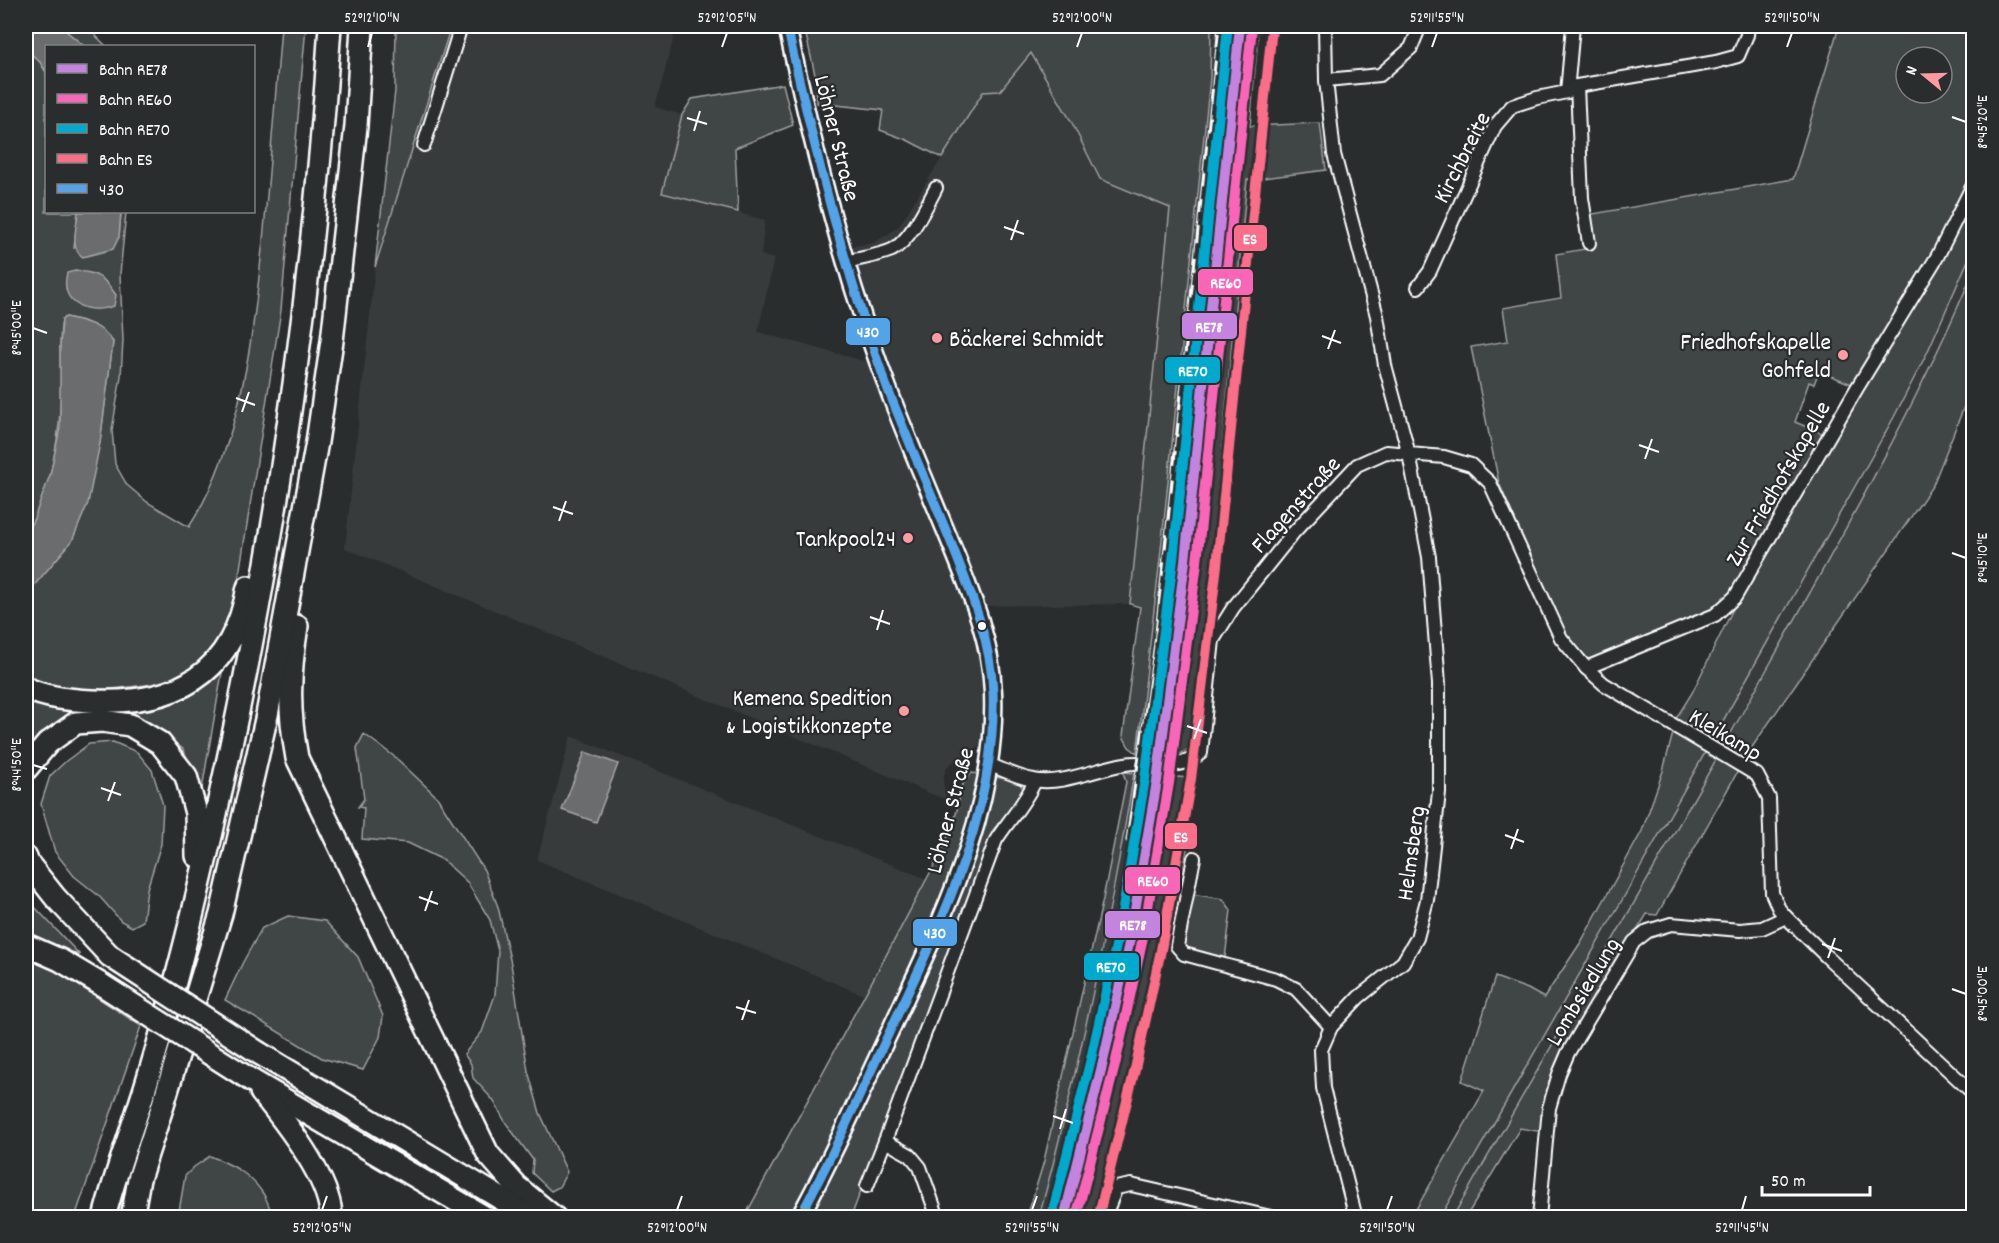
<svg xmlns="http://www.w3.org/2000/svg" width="1999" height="1243" font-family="Dekko,sans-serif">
  <rect width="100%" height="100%" fill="#2a2d2e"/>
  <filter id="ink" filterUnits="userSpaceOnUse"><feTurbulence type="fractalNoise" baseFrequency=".0167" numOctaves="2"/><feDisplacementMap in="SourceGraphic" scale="12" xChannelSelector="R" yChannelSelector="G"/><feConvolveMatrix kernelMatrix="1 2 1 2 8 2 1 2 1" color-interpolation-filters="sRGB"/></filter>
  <g filter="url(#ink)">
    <g fill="#373a3b">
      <polygon points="451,26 677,26 655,107 682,115 662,193 765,220 761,255 774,259 758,332 864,361 883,355 848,247 873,243 887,235 899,226 983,92 1000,91 1031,53 1071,121 1100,179 1170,208 1130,604 975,606 985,649 990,741 977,747 970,755 956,759 946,768 943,780 946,800 345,548 375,267"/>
      <polygon points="1211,26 1254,26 1201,566 1179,755 1137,753 1188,299 1210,78"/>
      <polygon points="1973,249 1973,272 1958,309 1935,359 1865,494 1717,760 1452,1217 1441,1218 1855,487 1927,353"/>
      <polygon points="571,736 927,879 866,996 537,860"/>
      <polygon points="1134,773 1176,777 1150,914 1119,1065 1080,1217 1039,1218 1080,1055 1112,902"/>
    </g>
    <g fill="#414445" stroke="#a0a2a2" stroke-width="1.5" fill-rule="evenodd">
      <polygon points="60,26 86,26 106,46 84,46"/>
      <path d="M281,26H306L281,310L235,600L223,633L200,663L163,683L111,689H70L39,685L26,678V595L34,584L100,443L113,342C102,325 85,321 66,317L62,319C58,341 61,363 61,385C61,429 52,495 26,532V49L40,62L46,72V212H78L74,248L119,237L121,212H126L120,274L123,340L121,376L112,430L115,464L127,485L147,502L189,527C243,443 254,327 264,230C270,162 276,94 281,26Z"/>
      <polygon points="396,26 451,26 375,267 395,91"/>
      <polygon points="804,26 1211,26 1210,78 1160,559 1137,753 1129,747 1123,736 1140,607 1130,604 1170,208 1100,179 1071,121 1031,53 1000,91 983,92 942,158 907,140 880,130 883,110 817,103 816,79"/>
      <polygon points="1254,26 1259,26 1250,126 1320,123 1326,170 1247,180 1207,611 1215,616 1201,651 1189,749 1179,755 1201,566"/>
      <path d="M1839,26H1973V172L1933,256L1854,385L1819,371L1814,384L1809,382L1795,422L1824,434L1729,594L1717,609L1588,660L1565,634L1499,483L1471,347L1508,341L1503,308L1561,298L1556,254L1591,248L1587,215L1793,179ZM1906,57H1942V93H1906Z"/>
      <polygon points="783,84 793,125 735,148 738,212 662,193 682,115 692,99"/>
      <polygon points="1973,191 1973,249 1927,353 1894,417 1625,895 1440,1217 1411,1218 1484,1091 1462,1081 1495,977 1528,989 1544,998 1581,942 1642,831 1663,771 1673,733 1681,737 1675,720 1692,693 1737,601"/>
      <path d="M1973,272V384L1933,485L1748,753L1657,915L1647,914L1564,1050L1542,1132L1520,1128L1466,1217L1452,1218C1559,1033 1667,848 1771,662C1843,534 1916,407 1973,272Z"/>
      <polygon points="224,661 202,789 183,749 154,727 132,717 104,712 26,755 26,694 106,708 145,709 181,699 213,678"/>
      <polygon points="364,734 395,757 437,797 484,870 498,907 511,964 528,1071 540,1113 567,1172 559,1187 551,1191 532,1173 533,1160 506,1123 493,1100 473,1078 471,1064 464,1054 482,1032 495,995 498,951 490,920 467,882 443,860 408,843 362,839 364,808 358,807 364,799 357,748"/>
      <polygon points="113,742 137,752 152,770 163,805 161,844 147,889 143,921 132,927 121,921 99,896 74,876 55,852 41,804 50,776 66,761 89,744"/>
      <path d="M1123,772L1134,773C1109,923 1079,1071 1039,1217H1027L1044,1161L1103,899L1126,782Z"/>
      <path d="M972,773L1018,781L1024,790L1015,804L993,830L928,1012L851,1217L744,1218C810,1097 875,977 939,856C946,842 952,829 956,814C962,794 956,789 972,773Z"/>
      <polygon points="1176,777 1190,778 1187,849 1163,955 1153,1015 1111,1185 1098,1217 1080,1218 1119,1065 1150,914"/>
      <polygon points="1191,894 1223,899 1231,910 1225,958 1187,949 1182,940"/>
      <polygon points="26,895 31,903 80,955 26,934"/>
      <polygon points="288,916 325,921 358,957 383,1016 380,1037 363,1070 322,1058 225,1000 243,962 262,928"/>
      <polygon points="26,956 40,960 141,1026 75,1217 26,1217"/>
      <path d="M210,1156C233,1165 251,1174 264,1195C268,1202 270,1210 274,1217H178L185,1176L194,1167Z"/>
    </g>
    <g fill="#6a6c6d" stroke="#a6a7a7" stroke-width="1.5">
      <polygon points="26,26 60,26 84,46 46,46 46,72 40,62 26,49"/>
      <path d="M78,212H121L119,237L113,249L83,257C69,249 77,226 78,212Z"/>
      <path d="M75,271C97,272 104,277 116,295L114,306C89,315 59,305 67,273Z"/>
      <path d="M66,317C85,321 102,325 113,342L100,443L88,503L72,541L26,595V532L33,521L50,475L60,428V347L62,319Z"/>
      <polygon points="585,752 618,764 596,822 562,810"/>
    </g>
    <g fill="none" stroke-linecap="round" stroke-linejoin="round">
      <g stroke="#fff" stroke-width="16">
        <g id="street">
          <polyline points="1325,26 1326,80 1334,154 1377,316 1385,365 1409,454 1429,557 1439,684 1439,792 1427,900 1417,938 1403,962 1359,997 1331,1027 1321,1050 1323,1088 1356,1218"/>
          <polyline points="1326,80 1380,75 1411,48 1420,26"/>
          <polyline points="1577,86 1582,198 1589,243"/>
          <polyline points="1567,92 1573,26"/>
          <polyline points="424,145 461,26"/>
          <path d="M846,262C861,258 878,256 892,250C910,241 927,205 936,188"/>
          <polyline points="1418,287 1430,271 1495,126 1512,106 1537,98 1567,92 1577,86 1716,62 1738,56 1747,35 1748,26"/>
          <polyline points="1586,668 1715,615 1735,597 1857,388 1937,257 1974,183"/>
          <path d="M990,765C1004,770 1019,778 1034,780C1061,786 1098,768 1125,764C1155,759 1173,775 1201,753L1213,640L1233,608L1294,532L1357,465L1386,452L1444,457L1471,465L1490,483L1561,638L1586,668L1604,684L1757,775L1769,798L1772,893L1779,909L1786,917L1826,956L1974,1094"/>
          <polyline points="1194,858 1177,946 1184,954 1276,979 1296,989 1331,1027"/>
          <polyline points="885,1141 910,1155 920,1167 938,1218"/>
          <path d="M867,1186L885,1141L996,840C1009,820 1025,803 1035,781"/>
          <polyline points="1104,1218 1116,1188 1131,1185 1275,1218"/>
          <polyline points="1539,1218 1549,1108 1559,1074 1568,1053 1634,942 1648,931 1671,924 1740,930 1762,928 1786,917"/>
        </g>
      </g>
      <g stroke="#fff" stroke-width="21">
        <path id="secondary" d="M787,26C814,152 845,278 892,399C911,448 932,497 952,546C971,593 991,640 993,692C998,813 940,922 891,1029C861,1092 833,1157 799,1218"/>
      </g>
      <g stroke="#fff" stroke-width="26">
        <g id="highway">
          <path d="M297,626C289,675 288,710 297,758L488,1154L516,1186L555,1218"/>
          <path d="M26,688C45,698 71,700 93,701C177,705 233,674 248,587"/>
          <polyline points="26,769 48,743 76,723 102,721 130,725 160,743 186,776 196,813 197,856"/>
          <polyline points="26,858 28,863 55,897 110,956"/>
          <polyline points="26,945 60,960 102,985"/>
          <polyline points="259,1053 533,1218"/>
          <polyline points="251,1080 486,1218"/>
          <path d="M261,1092C284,1120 332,1181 331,1218"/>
          <path d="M104,1218C116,1170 134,1125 148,1078C165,1023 179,968 193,912C264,622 311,324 330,26"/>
          <polyline points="132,1218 139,1179 161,1111 221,914 267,715 317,442 332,341 356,126 362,26"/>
        </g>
      </g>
      <use href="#street" stroke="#2a2d2e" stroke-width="12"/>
      <use href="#secondary" stroke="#2a2d2e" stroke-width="16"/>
      <use href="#highway" stroke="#2a2d2e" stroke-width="21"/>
      <g stroke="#fff" stroke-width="7">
        <g id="rail">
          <polyline points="1129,840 1157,643 1221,26"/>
          <polyline points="1054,1218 1093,1060 1121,932 1152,754 1176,560 1230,26"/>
        </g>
      </g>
      <use href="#rail" stroke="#2a2d2e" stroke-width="4.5" stroke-dasharray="14" stroke-linecap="butt"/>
      <g stroke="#fff" stroke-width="26" stroke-linecap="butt">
        <g id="highway-bridge">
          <polyline points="110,956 259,1053"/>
          <polyline points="102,985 251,1080"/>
        </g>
      </g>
      <use href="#highway-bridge" stroke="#2a2d2e" stroke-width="21"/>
      <g stroke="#2a2d2e" stroke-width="14">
        <path id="bus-1" d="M787,26C814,148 844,269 887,387C907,438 929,489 950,540C969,588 991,639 993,692C997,814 939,927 888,1035C859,1096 832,1158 799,1218"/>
      </g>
      <use href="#bus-1" stroke="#53a3e8" stroke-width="9"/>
      <g stroke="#2a2d2e" stroke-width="15">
        <polyline id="rail-1" points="1064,1218 1103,1062 1131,934 1157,781 1185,561 1240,26"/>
      </g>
      <g stroke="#2a2d2e" stroke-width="15">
        <polyline id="rail-2" points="1076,1218 1115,1065 1143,937 1169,783 1197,562 1252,27"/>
      </g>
      <g stroke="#2a2d2e" stroke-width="15">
        <polyline id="rail-3" points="1052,1215 1091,1059 1119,932 1145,779 1173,560 1228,26"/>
      </g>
      <g stroke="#2a2d2e" stroke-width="15">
        <polyline id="rail-4" points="1098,1218 1135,1069 1161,950 1191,779 1217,565 1272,28"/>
      </g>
      <use href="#rail-1" stroke="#c483df" stroke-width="10"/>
      <use href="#rail-2" stroke="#fa66b7" stroke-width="10"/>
      <use href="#rail-3" stroke="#00a9ce" stroke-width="10"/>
      <use href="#rail-4" stroke="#fb6d88" stroke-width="10"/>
    </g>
  </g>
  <path fill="none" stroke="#fff" stroke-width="2" d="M368,47L372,33M722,47L727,33M1077,47L1082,33M1432,47L1437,33M1787,47L1792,33M1952,117L1966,122M687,118L707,124M694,131L700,111M1004,227L1024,234M1011,240L1018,220M33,328L47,333M1322,336L1341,343M1328,349L1335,330M236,398L255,405M242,412L249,392M1639,445L1659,452M1645,459L1652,439M553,507L573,514M559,521L566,501M1952,553L1966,558M870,617L890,624M877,630L883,610M1187,726L1207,733M1194,739L1201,719M33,765L47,769M101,788L121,795M108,801L115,782M1505,835L1524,842M1511,849L1518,829M419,897L438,904M425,911L432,891M1822,944L1842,951M1828,958L1835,938M1952,989L1966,994M736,1007L756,1013M742,1020L749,1000M1053,1116L1073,1123M1060,1129L1066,1109M322,1210L327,1196M677,1210L682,1196M1032,1210L1037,1196M1387,1210L1392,1196M1742,1210L1746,1196"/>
  <g fill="#ff9aa2" stroke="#2a2d2e" stroke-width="2">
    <circle cx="937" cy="338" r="6"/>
    <circle cx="1843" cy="355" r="6"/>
    <circle cx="908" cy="538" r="6"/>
    <circle cx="904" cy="711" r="6"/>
  </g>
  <circle fill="#fff" stroke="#2a2d2e" stroke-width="2" cx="982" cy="626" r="5"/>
  <g text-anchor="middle" stroke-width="4.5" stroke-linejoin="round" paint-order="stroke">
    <g font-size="24" fill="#fff" stroke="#2a2d2e">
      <text transform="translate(838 138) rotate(76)" y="8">Löhner Straße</text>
      <text transform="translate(1461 157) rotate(-63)" y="8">Kirchbreite</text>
      <text transform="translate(1777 483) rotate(-60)" y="8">Zur Friedhofskapelle</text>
      <text transform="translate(1295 504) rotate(-48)" y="8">Flagenstraße</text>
      <text transform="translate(1726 734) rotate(31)" y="8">Kleikamp</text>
      <text transform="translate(949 810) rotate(-75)" y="8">Löhner Straße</text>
      <text transform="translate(1410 853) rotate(-82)" y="8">Helmsberg</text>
      <text transform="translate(1582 991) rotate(-59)" y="8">Lombsiedlung</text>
    </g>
    <g font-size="24" fill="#fff" stroke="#2a2d2e" text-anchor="end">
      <text x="949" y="346" text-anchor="start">Bäckerei Schmidt</text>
      <text x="1831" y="349">Friedhofskapelle<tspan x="1831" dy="28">Gohfeld</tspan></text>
      <text x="896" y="546">Tankpool24</text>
      <text x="892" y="705">Kemena Spedition<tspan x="892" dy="28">&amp; Logistikkonzepte</tspan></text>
    </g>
  </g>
  <g stroke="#2a2d2e" stroke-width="2">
    <rect x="1233" y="224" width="35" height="28" rx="6" fill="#fb6d88"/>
    <rect x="1197" y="268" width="57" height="28" rx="6" fill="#fa66b7"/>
    <rect x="1181" y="312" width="57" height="28" rx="6" fill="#c483df"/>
    <rect x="845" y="317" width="46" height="29" rx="6" fill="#53a3e8"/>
    <rect x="1164" y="356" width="57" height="28" rx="6" fill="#00a9ce"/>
    <rect x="1164" y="822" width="34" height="28" rx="6" fill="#fb6d88"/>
    <rect x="1124" y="866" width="57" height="29" rx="6" fill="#fa66b7"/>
    <rect x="1104" y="910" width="57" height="29" rx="6" fill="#c483df"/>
    <rect x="912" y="918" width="46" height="29" rx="6" fill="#53a3e8"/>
    <rect x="1083" y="952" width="57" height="29" rx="6" fill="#00a9ce"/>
  </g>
  <g font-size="16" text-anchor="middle" font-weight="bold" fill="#fff">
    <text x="1250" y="244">ES</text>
    <text x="1226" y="288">RE60</text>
    <text x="1209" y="332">RE78</text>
    <text x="868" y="337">430</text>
    <text x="1193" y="376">RE70</text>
    <text x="1181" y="842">ES</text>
    <text x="1153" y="886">RE60</text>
    <text x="1133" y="930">RE78</text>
    <text x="935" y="938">430</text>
    <text x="1111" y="972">RE70</text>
  </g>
  <rect width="1999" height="1243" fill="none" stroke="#2a2d2e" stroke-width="66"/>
  <rect x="45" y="45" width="210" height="168" fill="#2a2d2e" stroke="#7f8182" stroke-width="1.5"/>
  <rect x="57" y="64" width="30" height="9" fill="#c483df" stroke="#7f8182" stroke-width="1.5"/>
  <text x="99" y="75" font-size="18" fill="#ffffff">Bahn RE78</text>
  <rect x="57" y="94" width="30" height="9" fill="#fa66b7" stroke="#7f8182" stroke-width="1.5"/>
  <text x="99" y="105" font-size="18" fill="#ffffff">Bahn RE60</text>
  <rect x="57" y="124" width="30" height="9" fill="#00a9ce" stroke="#7f8182" stroke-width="1.5"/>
  <text x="99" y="135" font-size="18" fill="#ffffff">Bahn RE70</text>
  <rect x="57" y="154" width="30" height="9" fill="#fb6d88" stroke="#7f8182" stroke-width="1.5"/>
  <text x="99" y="165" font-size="18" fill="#ffffff">Bahn ES</text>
  <rect x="57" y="184" width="30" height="9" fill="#53a3e8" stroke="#7f8182" stroke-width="1.5"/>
  <text x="99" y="195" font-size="18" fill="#ffffff">430</text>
  <g transform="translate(1924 75) rotate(289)"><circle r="28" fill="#2a2d2e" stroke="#7f8182" stroke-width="1.5"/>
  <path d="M0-4.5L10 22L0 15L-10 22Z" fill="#ff9aa2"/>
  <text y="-9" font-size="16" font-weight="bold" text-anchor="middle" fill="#ffffff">N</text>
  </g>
  <path d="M1762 1186v9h108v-9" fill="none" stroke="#ffffff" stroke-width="3"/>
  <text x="1771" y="1186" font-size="18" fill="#ffffff" stroke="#2a2d2e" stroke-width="4.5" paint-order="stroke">50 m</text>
  <rect x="33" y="33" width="1933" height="1177" fill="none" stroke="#fff" stroke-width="2"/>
  <g font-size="15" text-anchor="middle" fill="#fff">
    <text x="372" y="22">52°12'10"N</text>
    <text x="727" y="22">52°12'05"N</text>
    <text x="1082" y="22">52°12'00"N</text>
    <text x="1437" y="22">52°11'55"N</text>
    <text x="1792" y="22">52°11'50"N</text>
    <text transform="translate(1982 122) rotate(-90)" y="5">8°45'20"E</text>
    <text transform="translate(16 328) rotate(-90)" y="5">8°45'00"E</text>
    <text transform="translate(1982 558) rotate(-90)" y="5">8°45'10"E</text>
    <text transform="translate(16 765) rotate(-90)" y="5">8°44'50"E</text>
    <text transform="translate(1982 994) rotate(-90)" y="5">8°45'00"E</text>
    <text x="322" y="1232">52°12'05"N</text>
    <text x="677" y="1232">52°12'00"N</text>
    <text x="1032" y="1232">52°11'55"N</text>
    <text x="1387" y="1232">52°11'50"N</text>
    <text x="1742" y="1232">52°11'45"N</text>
  </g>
</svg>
